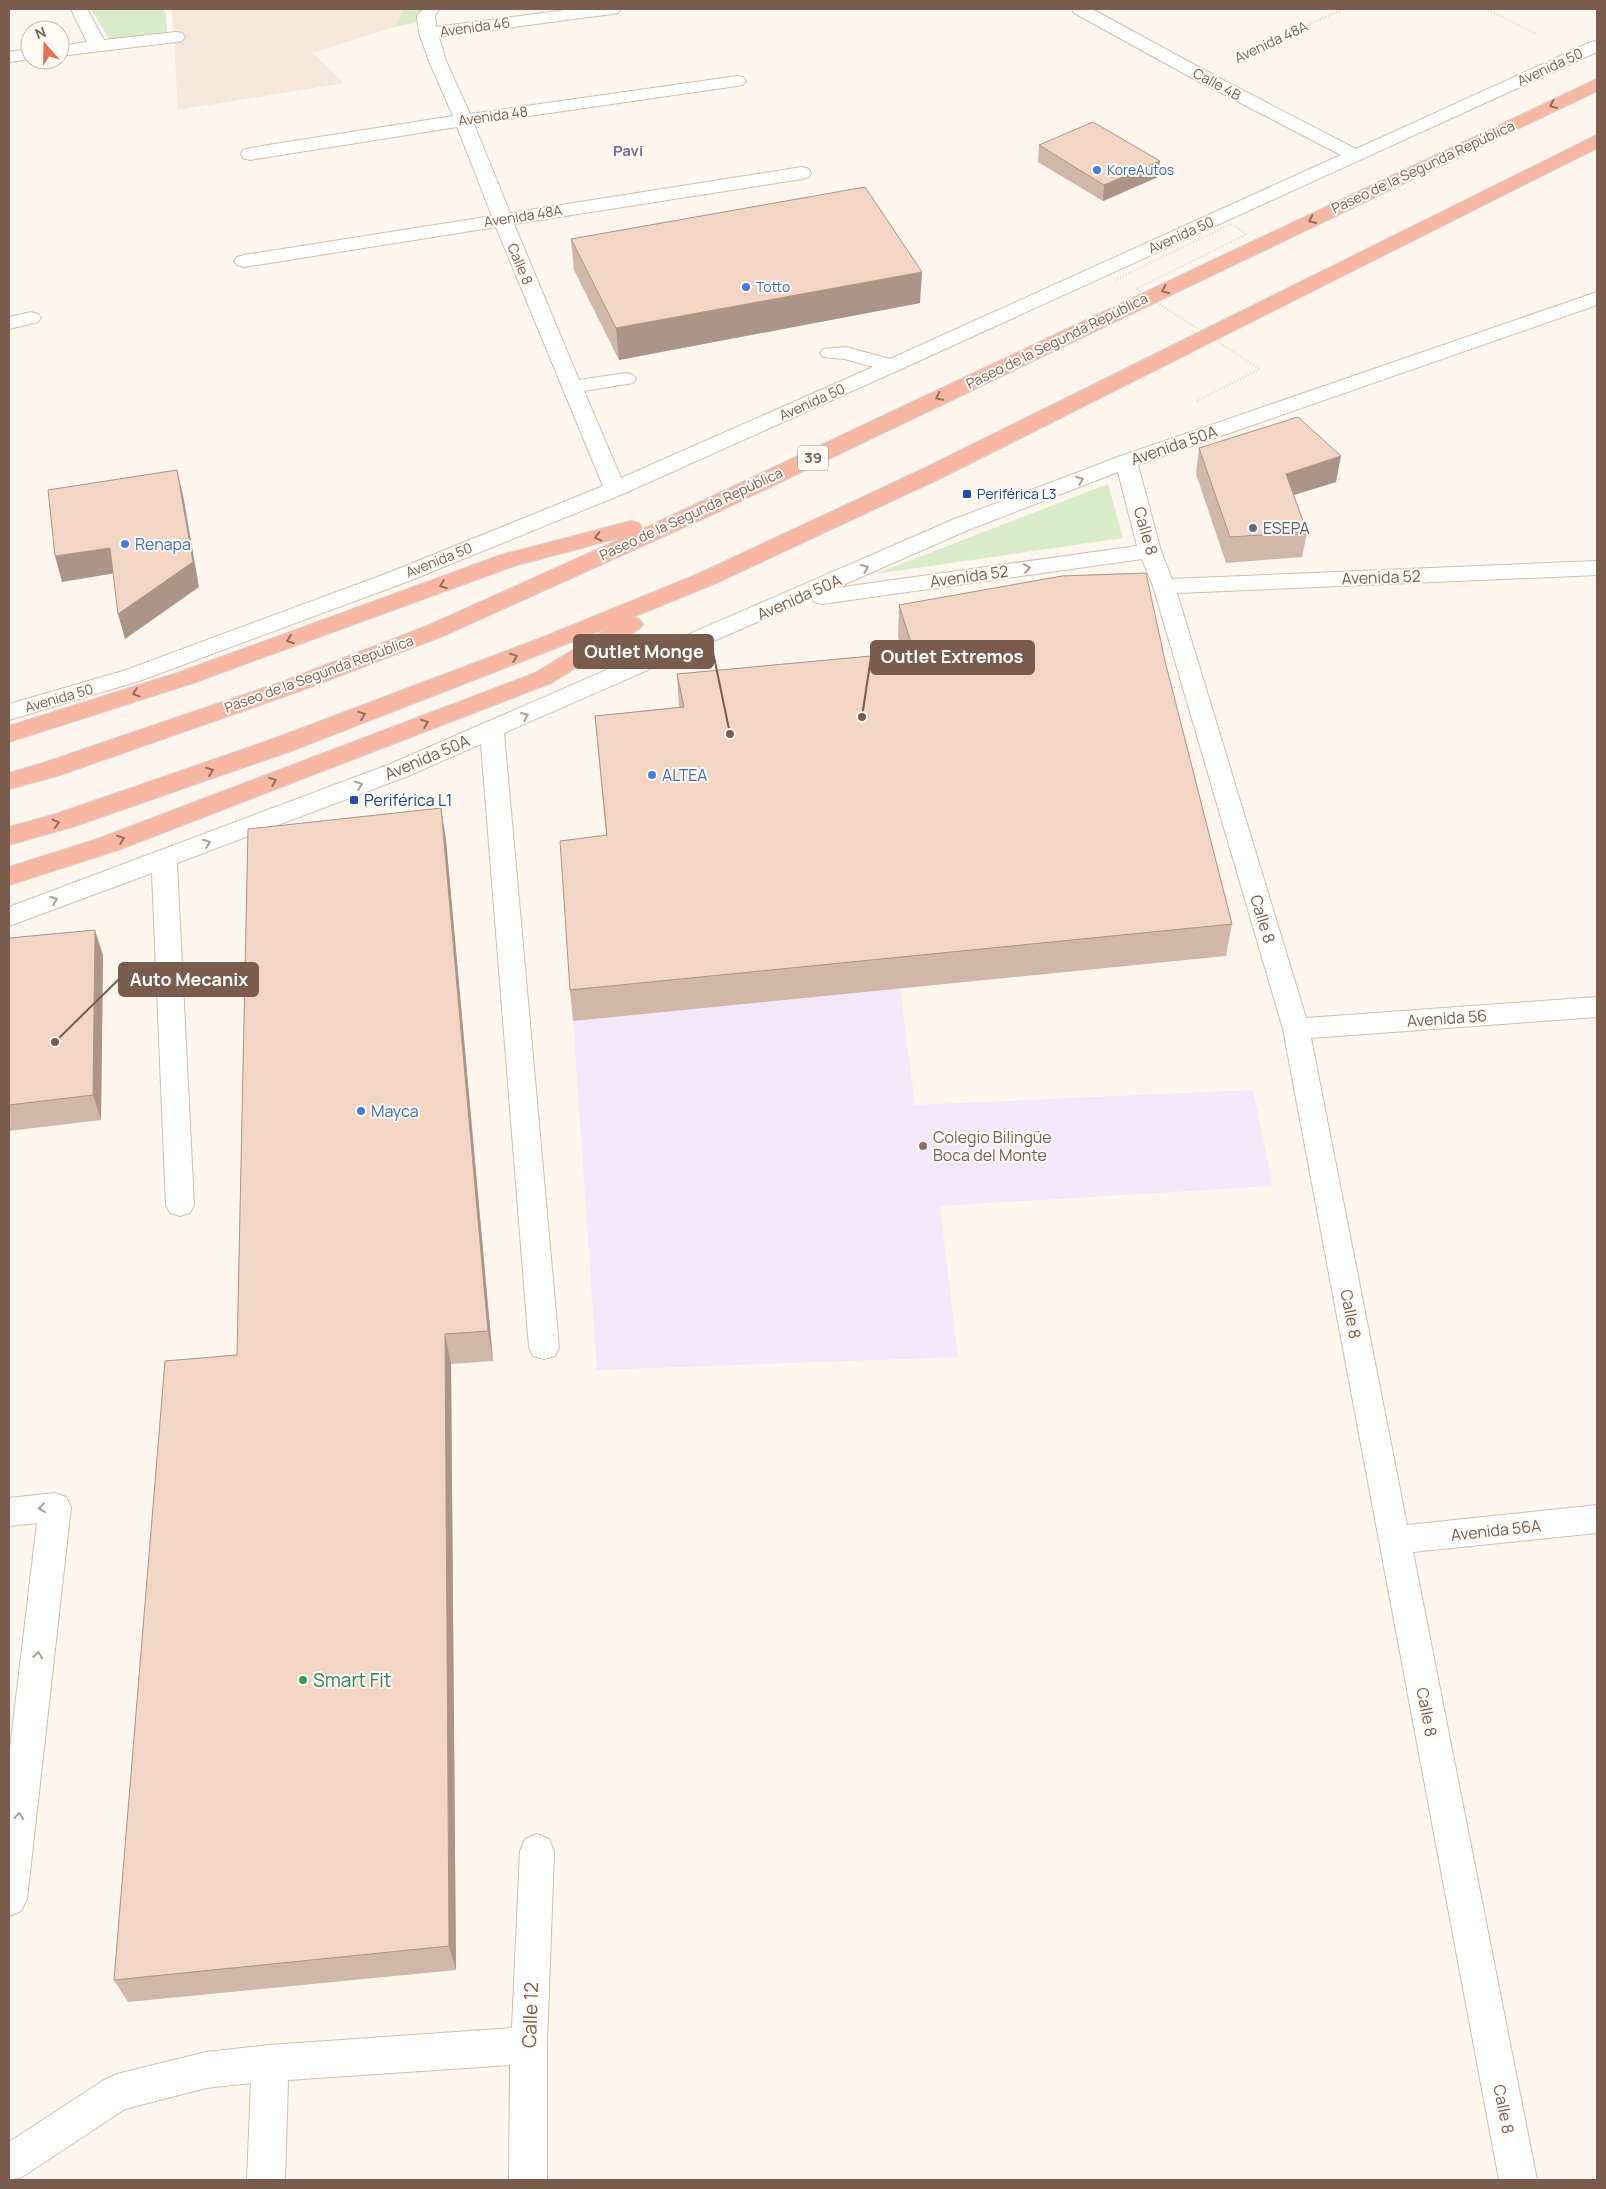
<svg xmlns="http://www.w3.org/2000/svg" width="1606" height="2189" font-family="Manrope,sans-serif">
  <rect width="100%" height="100%" fill="#fdf6ec"/>
  <polygon fill="#f5e8da" points="172,9 405,9 394,27 313,53 344,83 178,110"/>
  <polygon fill="#f3e8fa" points="900,987 915,1105 1253,1090 1273,1186 940,1206 958,1357 597,1370 573,1021"/>
  <g fill="#d8ecc9">
    <polygon points="91,9 162,9 166,13 167,32 109,39"/>
    <polygon points="405,9 429,9 434,20 394,27"/>
    <polygon points="1108,484 1123,538 875,574"/>
  </g>
  <g fill="none" stroke-linecap="round" stroke-linejoin="round">
    <g stroke="#d1beb0" stroke-width="2">
      <g id="minor">
        <polygon points="71,9 87,9 104,40 176,32 182,33 185,37 182,41 176,42 60,56 60,46 87,42"/>
        <polygon points="423,9 439,9 435,16 436,27 574,9 621,9 618,13 612,14 439,37 446,61 470,114 737,76 743,77 746,81 743,85 737,86 474,124 510,213 802,167 809,169 811,173 809,177 802,179 514,224 579,380 626,373 633,375 636,379 633,383 584,391 621,478 873,367 845,359 823,357 820,353 823,349 846,347 890,359 1341,155 1194,79 1074,13 1072,9 1092,9 1206,71 1356,149 1591,42 1597,41 1597,52 899,370 623,494 409,581 139,681 9,720 9,704 123,671 393,571 603,486 496,227 244,267 237,265 234,261 237,257 244,255 492,216 457,127 250,160 243,158 241,154 243,150 250,148 453,116 429,61 419,33 417,16"/>
        <polygon points="30,49 30,59 9,62 9,52"/>
        <path d="M1597,292V305L1138,465L1161,551L1172,579L1597,561V575L1177,593L1306,1018L1597,997V1017L1311,1038L1407,1525L1597,1505V1533L1413,1552L1537,2180H1499L1283,1029L1153,586L1142,559L822,604L814,602L812,598L504,733L559,1347L555,1356L544,1359L533,1356L529,1347L481,744L408,776L177,863L194,1205L190,1213L180,1216L170,1213L166,1205L152,873L9,926V907L390,764L952,520L1118,457ZM1118,472L1137,546L836,588L968,530Z"/>
        <polygon points="31,312 38,314 41,318 38,322 9,329 9,317"/>
        <polygon points="55,1493 66,1497 71,1507 27,1899 21,1911 9,1916 9,1757 37,1523 9,1526 9,1498"/>
        <polygon points="537,1834 549,1839 554,1851 547,2045 547,2180 509,2180 510,2065 288,2080 285,2180 247,2180 251,2083 206,2088 125,2109 22,2177 9,2180 9,2142 104,2080 117,2074 206,2052 270,2045 512,2028 520,1851 525,1839"/>
      </g>
    </g>
    <g stroke="#dad1cd" stroke-width="2">
      <g id="highway">
        <polygon points="1597,79 1597,91 720,511 443,636 300,691 57,776 9,789 9,773 40,764 284,681 427,626 627,536 517,565 193,683 9,742 9,726 177,673 501,555 631,521 639,523 642,528 641,530"/>
        <polygon points="1597,135 1597,148 941,478 714,584 633,617 639,619 643,624 639,629 551,683 118,850 9,885 9,867 100,838 535,673 610,627 291,751 72,827 9,845 9,827 56,814 273,739 541,638 698,574 925,468"/>
      </g>
    </g>
    <g stroke="#d9b8a5" stroke-width="2.5" stroke-dasharray="0.5 2.5" stroke-linecap="butt">
      <polyline points="1486,9 1537,34"/>
      <polyline points="1241,56 1343,9"/>
    </g>
    <use href="#minor" fill="#fff" fill-rule="evenodd"/>
    <use href="#highway" fill="#f7b7a3" fill-rule="evenodd"/>
    <polyline stroke="#d9b8a5" stroke-width="2.5" stroke-dasharray="0.5 2.5" stroke-linecap="butt" points="1115,280 1231,224 1247,234 1136,289 1260,369 1197,401"/>
  </g>
  <g fill="#d1b7a8">
    <polygon points="1039,145 1158,177 1103,201 1038,162"/>
    <polygon points="571,239 920,303 619,360 574,270"/>
    <polygon points="1199,448 1336,482 1293,495 1307,532 1302,557 1226,563 1196,474"/>
    <polygon points="899,605 1165,661 1232,924 1226,956 573,1021 570,990 606,835 595,716 679,707 677,674 903,653 898,637"/>
    <polygon points="446,840 493,1361 451,1364 456,1970 128,2002 114,1980 237,1355"/>
    <polygon points="9,938 103,955 101,1120 9,1131"/>
  </g>
  <g fill="#aa9588">
    <polygon points="1160,161 1158,177 1103,201 1104,185"/>
    <polygon points="922,272 920,303 619,360 616,328"/>
    <polygon points="1341,456 1336,482 1281,499 1286,474"/>
    <polygon points="177,470 183,495 199,587 125,639 118,614"/>
    <polygon points="110,548 116,573 62,582 55,556"/>
    <polygon points="441,808 446,840 493,1361 488,1331"/>
    <polygon points="95,930 103,955 101,1120 93,1095"/>
    <polygon points="445,1334 451,1364 456,1970 449,1946"/>
  </g>
  <g fill="#f3d5c3" stroke="#aa9588">
    <polygon points="1093,122 1160,161 1104,185 1039,145"/>
    <polygon points="865,187 922,272 616,328 571,239"/>
    <polygon points="1298,417 1341,456 1286,474 1307,532 1230,537 1199,448"/>
    <polygon points="177,470 193,562 118,614 110,548 55,556 48,490"/>
    <polygon points="1146,573 1165,661 1232,924 570,990 560,841 607,835 595,716 684,707 677,674 914,652 899,605 1062,576"/>
    <polygon points="441,808 488,1331 445,1334 449,1946 114,1980 165,1361 237,1355 248,829"/>
    <polygon points="95,930 93,1095 9,1105 9,938"/>
  </g>
  <defs><path id="oneway-chevron" d="M-2-3.5L2.5 0L-2 3.5" fill="none" stroke-width="1.6" stroke-linecap="round" stroke-linejoin="round" transform="scale(1.25)"/></defs>
  <g stroke="#936e5e">
    <use href="#oneway-chevron" transform="translate(1553 105) rotate(155)"/>
    <use href="#oneway-chevron" transform="translate(1312 220) rotate(155)"/>
    <use href="#oneway-chevron" transform="translate(1165 290) rotate(155)"/>
    <use href="#oneway-chevron" transform="translate(939 397) rotate(154)"/>
    <use href="#oneway-chevron" transform="translate(598 537) rotate(165)"/>
    <use href="#oneway-chevron" transform="translate(443 585) rotate(160)"/>
    <use href="#oneway-chevron" transform="translate(290 640) rotate(160)"/>
    <use href="#oneway-chevron" transform="translate(514 657) rotate(-21)"/>
    <use href="#oneway-chevron" transform="translate(136 693) rotate(162)"/>
    <use href="#oneway-chevron" transform="translate(362 715) rotate(-20)"/>
    <use href="#oneway-chevron" transform="translate(425 723) rotate(-21)"/>
    <use href="#oneway-chevron" transform="translate(210 771) rotate(-20)"/>
    <use href="#oneway-chevron" transform="translate(273 781) rotate(-21)"/>
    <use href="#oneway-chevron" transform="translate(56 823) rotate(-16)"/>
    <use href="#oneway-chevron" transform="translate(121 839) rotate(-21)"/>
  </g>
  <g stroke="#af9d94">
    <use href="#oneway-chevron" transform="translate(1080 480) rotate(-21)"/>
    <use href="#oneway-chevron" transform="translate(865 568) rotate(-24)"/>
    <use href="#oneway-chevron" transform="translate(1027 568) rotate(-8)"/>
    <use href="#oneway-chevron" transform="translate(525 716) rotate(-23)"/>
    <use href="#oneway-chevron" transform="translate(359 785) rotate(-21)"/>
    <use href="#oneway-chevron" transform="translate(207 843) rotate(-21)"/>
    <use href="#oneway-chevron" transform="translate(54 900) rotate(-20)"/>
    <use href="#oneway-chevron" transform="translate(42 1508) rotate(174)"/>
    <use href="#oneway-chevron" transform="translate(38 1655) rotate(-83)"/>
    <use href="#oneway-chevron" transform="translate(19 1816) rotate(-83)"/>
  </g>
  <g fill="#3f7fe0" stroke="#fffaf3" stroke-width="2">
    <circle cx="1097" cy="170" r="5"/>
    <circle cx="746" cy="287" r="5"/>
    <circle cx="125" cy="544" r="5"/>
    <circle cx="652" cy="775" r="5"/>
    <circle cx="361" cy="1111" r="5"/>
  </g>
  <g fill="#1a4fb4" stroke="#fffaf3" stroke-width="2">
    <rect x="962" y="489" width="10" height="10" rx="2.5"/>
    <rect x="349" y="795" width="10" height="10" rx="2.5"/>
  </g>
  <circle fill="#5c6f8a" stroke="#fffaf3" stroke-width="2" cx="1253" cy="528" r="5"/>
  <circle fill="#8d6e63" stroke="#fffaf3" stroke-width="2" cx="923" cy="1146" r="5"/>
  <circle fill="#2e9e5b" stroke="#fffaf3" stroke-width="2" cx="303" cy="1680" r="5"/>
  <g text-anchor="middle" stroke-width="4" stroke-linejoin="round" paint-order="stroke">
    <g font-size="14" fill="#7a5c4d" stroke="#fffaf3">
      <text transform="translate(475 27) rotate(-8)" y="5">Avenida 46</text>
      <text transform="translate(1271 42) rotate(-25)" y="5">Avenida 48A</text>
      <text transform="translate(1550 67) rotate(-25)" y="5">Avenida 50</text>
      <text transform="translate(1217 84) rotate(28)" y="5">Calle 4B</text>
      <text transform="translate(493 116) rotate(-8)" y="5">Avenida 48</text>
      <text transform="translate(1423 167) rotate(-25)" y="5">Paseo de la Segunda República</text>
      <text transform="translate(523 216) rotate(-9)" y="5">Avenida 48A</text>
      <text transform="translate(1181 235) rotate(-24)" y="5">Avenida 50</text>
      <text transform="translate(520 264) rotate(67)" y="5">Calle 8</text>
      <text transform="translate(1057 341) rotate(-26)" y="5">Paseo de la Segunda República</text>
      <text transform="translate(812 402) rotate(-24)" y="5">Avenida 50</text>
      <text transform="translate(691 514) rotate(-25)" y="5">Paseo de la Segunda República</text>
      <text transform="translate(439 560) rotate(-22)" y="5">Avenida 50</text>
      <text transform="translate(319 674) rotate(-20)" y="5">Paseo de la Segunda República</text>
      <text transform="translate(59 698) rotate(-16)" y="5">Avenida 50</text>
    </g>
    <g font-size="14" fill="#366cbe" stroke="#fffaf3" text-anchor="start">
      <text x="1107" y="175">KoreAutos</text>
      <text x="756" y="292">Totto</text>
    </g>
    <g font-size="14" fill="#164399" stroke="#fffaf3" text-anchor="start">
      <text x="977" y="499">Periférica L3</text>
    </g>
    <g font-size="15" font-weight="bold" fill="#846695" stroke="#fffaf3">
      <text x="628" y="156">Pavi</text>
    </g>
    <rect fill="#fffaf3" stroke="#a28b7f" stroke-width="1" x="798" y="445.5" width="30" height="25" rx="4"/>
    <g font-size="15" font-weight="bold" fill="#7a5c4d">
      <text x="813" y="463">39</text>
    </g>
    <g font-size="16" fill="#7a5c4d" stroke="#fffaf3">
      <text transform="translate(1174 445) rotate(-19)" y="6">Avenida 50A</text>
      <text transform="translate(1146 531) rotate(74)" y="6">Calle 8</text>
      <text transform="translate(969 576) rotate(-8)" y="6">Avenida 52</text>
      <text transform="translate(1381 577) rotate(-2)" y="6">Avenida 52</text>
      <text transform="translate(799 597) rotate(-24)" y="6">Avenida 50A</text>
      <text transform="translate(427 757) rotate(-23)" y="6">Avenida 50A</text>
      <text transform="translate(1263 919) rotate(73)" y="6">Calle 8</text>
      <text transform="translate(1447 1018) rotate(-4)" y="6">Avenida 56</text>
      <text transform="translate(1351 1314) rotate(79)" y="6">Calle 8</text>
      <text transform="translate(1496 1530) rotate(-6)" y="6">Avenida 56A</text>
      <text transform="translate(1427 1712) rotate(79)" y="6">Calle 8</text>
      <text transform="translate(1504 2109) rotate(79)" y="6">Calle 8</text>
    </g>
    <g font-size="16" fill="#4e5e75" stroke="#fffaf3" text-anchor="start">
      <text x="1263" y="534">ESEPA</text>
    </g>
    <g font-size="16" fill="#366cbe" stroke="#fffaf3" text-anchor="start">
      <text x="135" y="550">Renapa</text>
      <text x="662" y="781">ALTEA</text>
      <text x="371" y="1117">Mayca</text>
    </g>
    <g font-size="16" fill="#164399" stroke="#fffaf3" text-anchor="start">
      <text x="364" y="806">Periférica L1</text>
    </g>
    <g font-size="16" fill="#785e54" stroke="#fffaf3" text-anchor="start">
      <text x="933" y="1143">Colegio Bilingüe<tspan x="933" dy="18">Boca del Monte</tspan></text>
    </g>
    <g font-size="19" fill="#27864d" stroke="#fffaf3" text-anchor="start">
      <text x="313" y="1687">Smart Fit</text>
    </g>
    <g font-size="19" fill="#7a5c4d" stroke="#fffaf3">
      <text transform="translate(530 2015) rotate(-88)" y="7">Calle 12</text>
    </g>
  </g>
  <path fill="none" stroke="#7a5c4d" stroke-width="2" d="M730 734L713 652M862 717L871 657M55 1042L119 979"/>
  <g fill="#7a5c4d" stroke="#fffaf3" stroke-width="2">
    <circle cx="730" cy="734" r="5"/>
    <circle cx="862" cy="717" r="5"/>
    <circle cx="55" cy="1042" r="5"/>
  </g>
  <g fill="#7a5c4d" stroke="#7a5c4d" stroke-width="2">
    <rect x="574" y="635" width="139" height="33" rx="5"/>
    <rect x="871" y="641" width="163" height="33" rx="5"/>
    <rect x="119" y="963" width="139" height="33" rx="5"/>
  </g>
  <g font-size="18" text-anchor="middle" font-weight="bold" fill="#fff">
    <text x="644" y="658">Outlet Monge</text>
    <text x="952" y="663">Outlet Extremos</text>
    <text x="189" y="986">Auto Mecanix</text>
  </g>
  <rect width="1606" height="2189" fill="none" stroke="#7a5c4d" stroke-width="20"/>
  <g transform="translate(45 45) rotate(340)"><circle r="24" fill="#fffaf3" stroke="#cabbb1"/>
  <path d="M0-4L9 19L0 12L-9 19Z" fill="#e76f51"/>
  <text y="-8" font-size="14" font-weight="bold" text-anchor="middle" fill="#7a5c4d">N</text>
  </g>
</svg>
